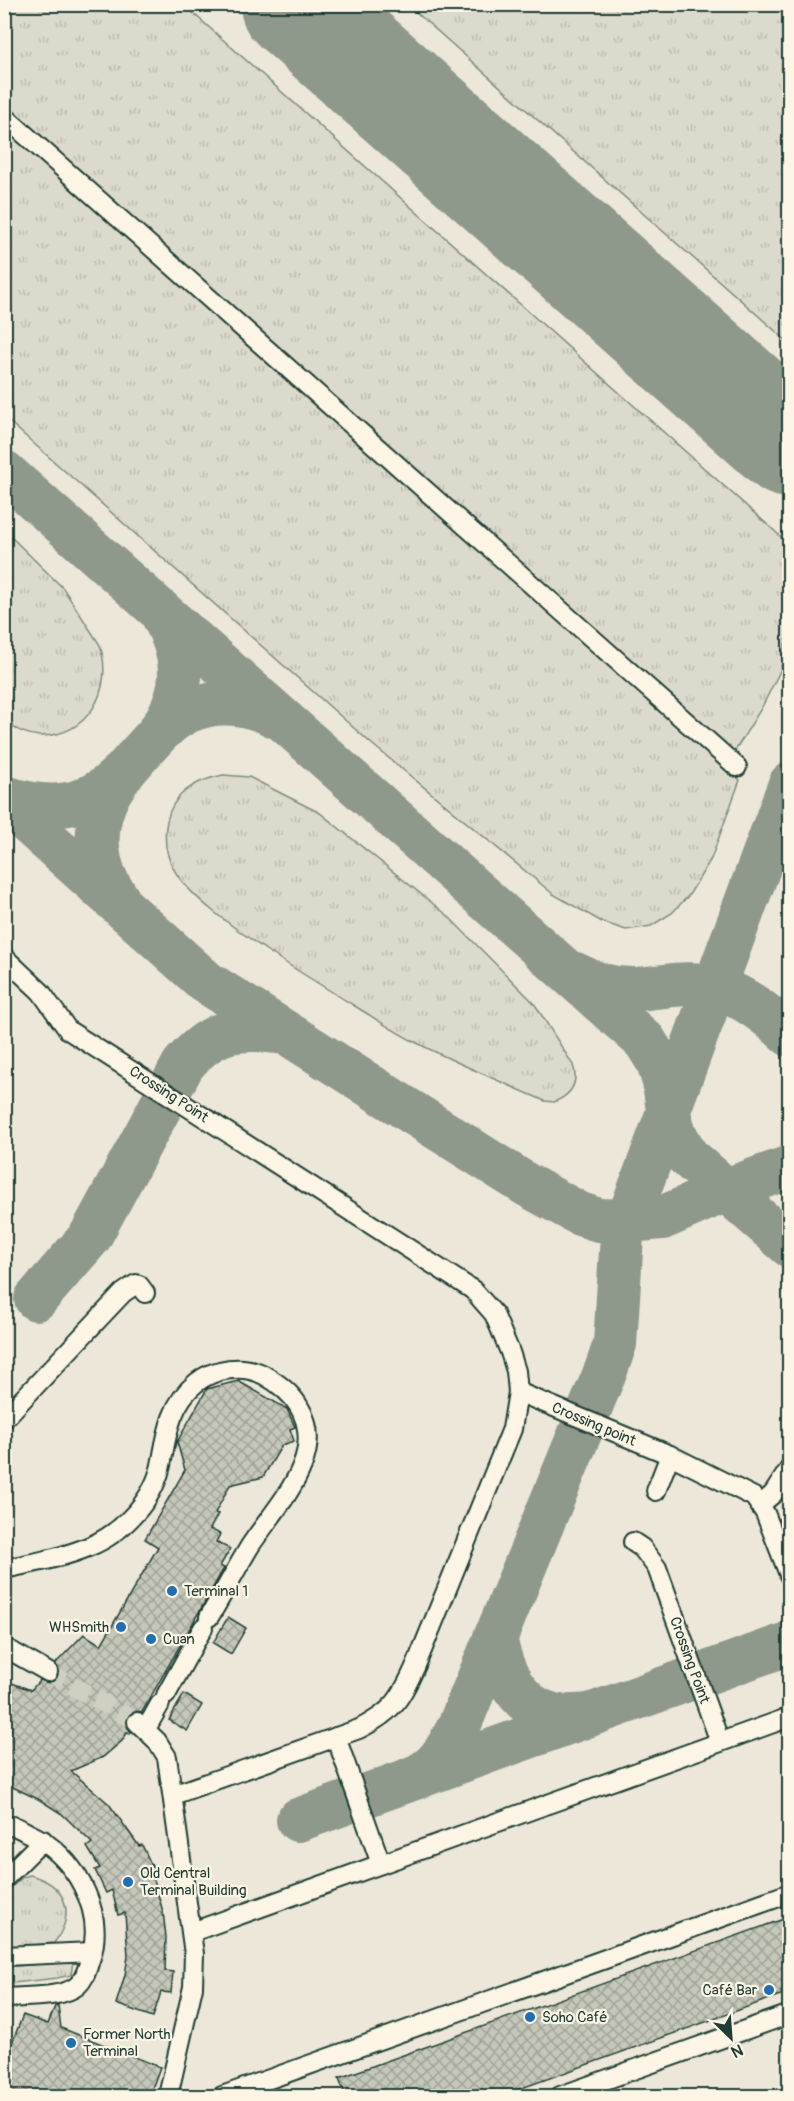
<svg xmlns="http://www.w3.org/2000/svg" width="794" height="2101" font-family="Pangolin,sans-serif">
  <defs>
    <pattern id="grass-tufts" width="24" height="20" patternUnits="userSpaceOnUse" patternTransform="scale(1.5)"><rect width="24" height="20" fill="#dcdacc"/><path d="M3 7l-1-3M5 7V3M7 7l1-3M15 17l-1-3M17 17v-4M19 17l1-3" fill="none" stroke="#bcbcb0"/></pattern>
    <pattern id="building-cross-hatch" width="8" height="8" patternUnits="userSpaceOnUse" patternTransform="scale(1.5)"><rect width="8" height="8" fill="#c5c7b9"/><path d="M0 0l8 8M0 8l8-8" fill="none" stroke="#9fa397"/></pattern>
  </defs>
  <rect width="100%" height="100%" fill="#fcf5e5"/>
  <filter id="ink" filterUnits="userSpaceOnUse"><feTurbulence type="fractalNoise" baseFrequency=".0167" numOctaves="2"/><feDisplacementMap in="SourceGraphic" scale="12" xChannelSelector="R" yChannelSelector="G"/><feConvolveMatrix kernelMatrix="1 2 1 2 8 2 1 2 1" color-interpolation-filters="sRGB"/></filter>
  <g filter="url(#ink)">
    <rect fill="#ece7d8" x="5" y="5" width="784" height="2091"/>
    <g fill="url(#grass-tufts)" stroke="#7e8c80" stroke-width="1.5">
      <polygon points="4,5 184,5 779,535 789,548 789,622 781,669 762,707 725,767 740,780 711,859 689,895 672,913 651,926 626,930 602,922 553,894 373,745 5,418"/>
      <polygon points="408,5 789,5 789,343"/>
      <path d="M4,530L63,588L100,645C114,689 89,737 39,736C26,735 16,729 5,723Z"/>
      <path d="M223,775L249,777L320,813L447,915L534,1003L573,1065C579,1083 571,1095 554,1102L545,1101C501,1082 456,1063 413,1041C394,1031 376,1019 358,1008C327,989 296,970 266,950C239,931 193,900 176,873C166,857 163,840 167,821C173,793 197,780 223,775Z"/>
      <path d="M30,1875C66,1885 77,1912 54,1943L13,1947L5,1941L4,1894L23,1877Z"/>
      <polygon points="73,1961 71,1975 57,1978 5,1984 5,1967"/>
    </g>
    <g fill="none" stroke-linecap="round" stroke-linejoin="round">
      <g stroke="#8e998c" stroke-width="44">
        <polyline points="781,436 790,440"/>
        <polyline points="4,472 645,1041 658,1062 664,1082 668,1111 675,1134 687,1156 790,1246"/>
        <path d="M160,730C189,688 184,655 161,612"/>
        <path d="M4,797C51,812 85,809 121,774"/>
        <polyline points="4,801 206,982 527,1185 580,1214 599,1220 627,1221 662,1218 726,1190 790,1167"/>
        <path d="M118,899C94,868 91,826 110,792C119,776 132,762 144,749C157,734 171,719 189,711C218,698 250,703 277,717"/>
        <path d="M575,974C594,984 616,990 637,989C663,987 690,980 716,988C744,996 768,1015 790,1035"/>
        <path d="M36,1299L90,1237L183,1065C215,1026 240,1027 286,1033"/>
        <path d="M495,1637C501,1669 515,1704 550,1714C561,1718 576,1716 588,1715"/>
        <path d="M410,1779C436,1770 447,1750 459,1726L606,1370L615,1344L622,1236L790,784"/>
        <polyline points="298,1820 790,1643"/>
      </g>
      <polyline stroke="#8e998c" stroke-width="110" points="295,4 790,443"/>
    </g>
    <g fill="url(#building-cross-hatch)" stroke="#1f3d34" stroke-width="1.5">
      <polygon points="238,1381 287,1409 295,1427 290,1429 294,1441 282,1445 263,1477 230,1485 215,1513 218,1514 210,1529 220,1534 216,1542 230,1549 220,1566 224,1568 142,1712 134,1711 129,1715 126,1725 131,1732 130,1734 127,1733 122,1741 103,1757 71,1771 109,1804 139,1846 142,1845 156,1875 153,1876 163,1912 166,1937 165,1971 173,1972 171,1993 161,1992 153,2017 116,2004 125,1975 128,1956 125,1913 118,1915 112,1890 106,1893 95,1870 100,1868 87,1847 92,1843 62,1814 40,1800 4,1783 4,1680 31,1690 40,1680 49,1683 57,1678 59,1671 55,1664 84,1634 101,1645 158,1547 145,1539 185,1470 177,1442 207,1389"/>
      <polygon points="228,1617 246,1628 231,1654 213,1643"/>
      <polygon points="184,1694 202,1705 187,1731 169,1720"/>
      <polygon points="789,1917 789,1992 497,2097 346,2097 339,2078"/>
      <polygon points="58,2005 61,2028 160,2067 149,2097 4,2097 4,2063 23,2015 48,2024 55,2006"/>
    </g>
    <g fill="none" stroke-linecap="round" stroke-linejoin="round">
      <polyline stroke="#d0d0c2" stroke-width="18" stroke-dasharray="18 9" stroke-linecap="butt" points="48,1672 137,1722"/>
      <g stroke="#1f3d34" stroke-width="22">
        <g id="minor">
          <polyline points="4,116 737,767"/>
          <path d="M4,957L41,992L68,1030L473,1290L494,1314L510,1352L516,1371L518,1392L512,1429L416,1665C401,1699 393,1712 359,1729L173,1795"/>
          <polyline points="518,1392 670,1455 754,1497 765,1513 790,1577"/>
          <polyline points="4,1419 123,1293 136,1284 139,1285 145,1293"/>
          <polyline points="656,1491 670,1455"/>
          <polyline points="760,1505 773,1494 790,1468"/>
          <polyline points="633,1542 642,1548 657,1568 720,1742"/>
          <path d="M4,1569C32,1563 62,1558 88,1547C123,1533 156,1498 162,1460C167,1432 172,1402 196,1383C214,1368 243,1364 264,1375C278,1383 290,1392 298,1405C330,1455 276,1506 250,1546C236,1569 223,1594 209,1617"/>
          <polyline points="4,1647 48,1672"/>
          <polyline points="166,1695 203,1628"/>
          <polyline points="137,1722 157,1741 167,1757 194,1954 193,1987 168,2096"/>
          <polyline points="146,1729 160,1704"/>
          <polyline points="336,1737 381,1864"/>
          <path d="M4,1827C7,1827 10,1826 13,1826C18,1827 26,1832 30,1834C73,1854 106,1909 91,1957C87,1968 86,1978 77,1986C62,1998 28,1996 9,1998L4,2001"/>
          <polyline points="4,1879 43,1840"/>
          <polyline points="192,1932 790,1717"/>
          <polyline points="4,1956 92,1952"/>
          <polyline points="222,2096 790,1893"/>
          <polyline points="560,2096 790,2014"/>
        </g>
      </g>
      <use href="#minor" stroke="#fcf5e5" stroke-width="18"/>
    </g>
  </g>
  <g fill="#1f6fb2" stroke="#fcf5e5" stroke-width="2">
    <circle cx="172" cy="1591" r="6"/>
    <circle cx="121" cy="1627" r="6"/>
    <circle cx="151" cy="1639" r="6"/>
    <circle cx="128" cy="1882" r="6"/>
    <circle cx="769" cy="1990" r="6"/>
    <circle cx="530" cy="2017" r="6"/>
    <circle cx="71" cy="2043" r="6"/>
  </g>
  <g text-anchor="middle" stroke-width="4.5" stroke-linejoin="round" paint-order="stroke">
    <g font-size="15" fill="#1f3d34" stroke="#fcf5e5">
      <text transform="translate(169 1094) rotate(33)" y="5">Crossing Point</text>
      <text transform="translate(594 1424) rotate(23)" y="5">Crossing point</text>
      <text transform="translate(690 1660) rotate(70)" y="5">Crossing Point</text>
    </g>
    <g font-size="15" fill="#1f3d34" stroke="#fcf5e5" text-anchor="start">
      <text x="184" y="1596">Terminal 1</text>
      <text x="109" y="1632" text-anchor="end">WHSmith</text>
      <text x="163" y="1644">Cuan</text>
      <text x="140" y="1878">Old Central<tspan x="140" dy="17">Terminal Building</tspan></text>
      <text x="757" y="1995" text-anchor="end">Café Bar</text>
      <text x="542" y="2022">Soho Café</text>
      <text x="83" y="2039">Former North<tspan x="83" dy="17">Terminal</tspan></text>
    </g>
  </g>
  <rect width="794" height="2101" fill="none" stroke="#fcf5e5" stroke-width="24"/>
  <rect x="12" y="12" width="770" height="2077" fill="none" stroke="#1f3d34" stroke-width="2" filter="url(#ink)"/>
  <g transform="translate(731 2038) rotate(155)" stroke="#fcf5e5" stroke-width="4.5" paint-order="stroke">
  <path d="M0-4.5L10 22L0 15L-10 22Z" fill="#1f3d34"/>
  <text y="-9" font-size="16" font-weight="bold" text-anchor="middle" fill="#1f3d34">N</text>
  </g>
</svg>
